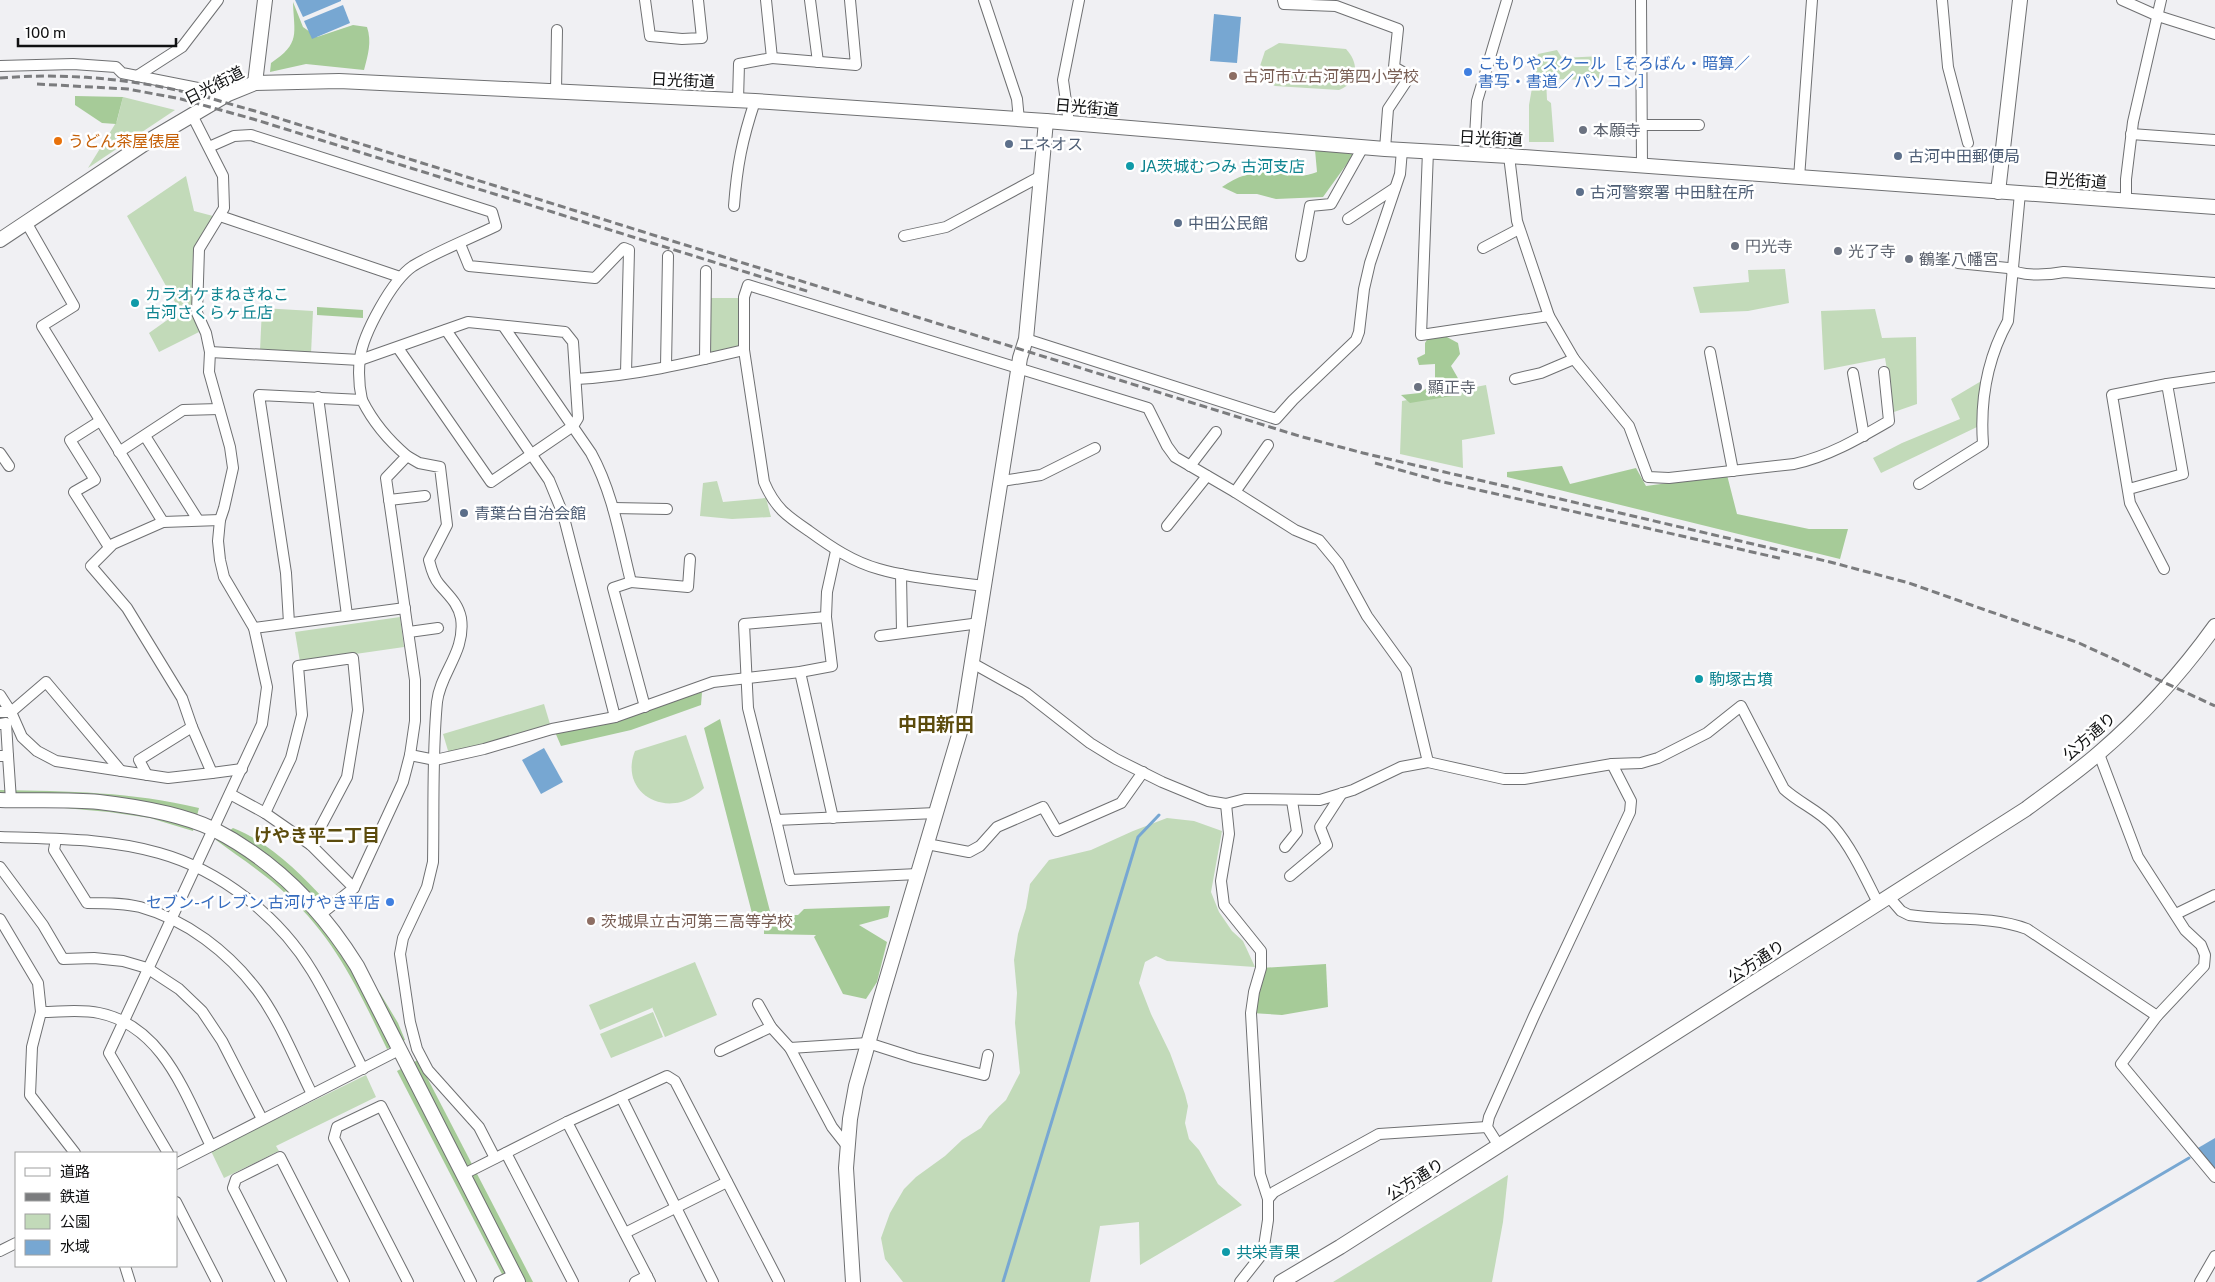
<svg xmlns="http://www.w3.org/2000/svg" width="2215" height="1282" font-family="'Public Sans','Noto Sans JP',sans-serif">
  <rect width="100%" height="100%" fill="#f0f0f3"/>
  <g fill="#c2dab9">
    <path d="M1279,43L1346,49C1360,64 1358,83 1339,90L1275,86L1268,82L1260,66L1265,51Z"/>
    <polygon points="1557,50 1562,58 1602,56 1599,78 1598,80 1546,79 1547,100 1551,103 1554,142 1529,142 1529,105 1538,54"/>
    <polygon points="123,97 175,110 88,168 117,121"/>
    <polygon points="186,176 194,211 213,216 193,251 192,312 199,332 159,352 149,333 180,311 127,216"/>
    <polygon points="1785,269 1789,303 1748,311 1700,313 1693,287 1749,282 1748,270"/>
    <polygon points="709,298 741,298 742,348 707,356"/>
    <polygon points="262,308 313,311 311,354 260,351"/>
    <polygon points="1875,309 1882,338 1916,337 1917,404 1894,412 1885,358 1824,370 1821,311"/>
    <polygon points="1983,380 1977,427 1881,473 1873,458 1902,443 1960,419 1951,399"/>
    <polygon points="1486,385 1495,434 1462,440 1463,468 1400,454 1402,401"/>
    <polygon points="717,481 723,502 766,498 771,517 732,519 700,516 703,483"/>
    <polygon points="400,617 404,647 300,662 295,632"/>
    <polygon points="544,704 550,724 449,754 443,734"/>
    <path d="M686,735L704,788C698,794 689,800 681,802C648,810 622,783 635,751Z"/>
    <polygon points="1167,818 1194,821 1222,831 1211,892 1219,912 1232,931 1243,941 1255,967 1167,961 1156,956 1145,962 1139,983 1151,1014 1170,1053 1185,1094 1188,1106 1185,1123 1189,1139 1199,1150 1218,1184 1242,1205 1140,1265 1139,1222 1100,1226 1090,1282 903,1282 885,1259 881,1238 890,1213 904,1189 916,1177 945,1156 962,1140 981,1128 989,1116 1006,1100 1020,1073 1015,1023 1017,993 1014,960 1018,934 1026,908 1030,884 1049,860 1091,850 1133,831"/>
    <polygon points="695,962 717,1015 665,1037 652,1007 652,1008 600,1030 589,1005"/>
    <polygon points="653,1012 663,1037 611,1058 600,1034"/>
    <polygon points="366,1075 376,1097 276,1146 279,1151 224,1178 211,1151"/>
    <polygon points="1508,1175 1503,1222 1492,1282 1333,1282"/>
  </g>
  <g fill="#a6cb98">
    <path d="M293,2L303,27L317,37L353,25L367,27C372,42 368,55 364,70L306,64L270,72L271,63C301,43 294,34 293,2Z"/>
    <polygon points="75,96 123,97 116,124 102,123 75,105"/>
    <path d="M1315,150L1354,154L1323,197L1276,199L1257,194H1237L1222,187C1243,172 1262,169 1288,173C1305,175 1299,178 1317,172Z"/>
    <polygon points="317,307 363,310 363,318 317,315"/>
    <polygon points="1445,336 1458,343 1460,354 1451,366 1459,380 1452,396 1410,403 1401,395 1420,393 1435,382 1435,364 1419,365 1417,358 1425,354 1425,343 1428,338"/>
    <polygon points="1562,466 1570,484 1636,468 1646,486 1727,475 1737,514 1809,529 1848,529 1840,559 1507,477 1507,472"/>
    <polygon points="702,692 701,705 631,730 561,746 555,732 609,723"/>
    <polygon points="720,719 771,915 798,915 804,909 890,906 888,917 859,925 887,942 877,982 866,999 843,994 814,937 816,935 764,934 764,919 754,921 704,728"/>
    <path d="M0,790C67,791 133,792 199,808L193,831L150,818L109,812L64,808H0Z"/>
    <path d="M233,828C270,843 299,872 326,901L323,923L364,988L380,993L398,1023L405,1040L387,1049C360,993 335,938 288,896C266,874 240,858 216,840Z"/>
    <polygon points="1326,964 1328,1007 1282,1015 1251,1013 1261,968"/>
    <polygon points="418,1060 533,1282 506,1282 397,1071"/>
  </g>
  <g fill="#77a7d2">
    <polygon points="295,0 341,0 341,1 303,17"/>
    <polygon points="343,5 350,23 312,39 304,21"/>
    <polygon points="1214,14 1241,17 1237,63 1210,61"/>
    <polygon points="544,748 563,782 541,794 522,760"/>
    <polygon points="2215,1138 2215,1170 2198,1148"/>
  </g>
  <g fill="none" stroke-linecap="round" stroke-linejoin="round">
    <g stroke="#77a7d2" stroke-width="3">
      <polyline points="1003,1282 1138,837 1159,815"/>
      <polyline points="1978,1282 2189,1158"/>
    </g>
    <g stroke="#6f7072" stroke-width="12">
      <g id="street">
        <polyline points="645,0 650,36 682,39 702,38 698,0"/>
        <polyline points="810,0 818,62"/>
        <polyline points="984,0 1017,99 1019,120"/>
        <polyline points="1283,0 1284,4 1336,6 1398,29 1394,67 1410,76 1388,109 1385,149"/>
        <polyline points="1641,0 1642,166"/>
        <polyline points="1942,0 1948,67 1968,143"/>
        <polyline points="2122,0 2158,16 2215,34"/>
        <polyline points="772,58 856,65 850,0"/>
        <polyline points="0,66 73,64 116,67 122,73 228,94"/>
        <polyline points="137,76 182,47 218,0"/>
        <polyline points="556,91 557,30"/>
        <polyline points="738,100 739,64 772,58 766,0"/>
        <polyline points="1069,123 1063,80 1079,0"/>
        <polyline points="1641,125 1699,125"/>
        <polyline points="2131,134 2215,140"/>
        <path d="M209,147L234,136L251,135L492,212L496,226C471,238 436,252 413,266C392,280 363,334 360,358C358,373 359,386 362,400"/>
        <polyline points="1428,151 1421,335 1549,316"/>
        <polyline points="1474,155 1477,101 1507,0"/>
        <path d="M1509,156L1517,221L1549,316L1574,359L1629,426L1648,477L1669,478L1794,464C1829,456 1858,439 1889,421L1884,372"/>
        <polyline points="1799,178 1812,0"/>
        <polyline points="2126,202 2126,179 2133,122 2161,0"/>
        <path d="M734,206C737,166 742,140 755,101"/>
        <polyline points="220,216 400,277"/>
        <polyline points="1348,219 1395,188"/>
        <polyline points="26,222 74,306 42,326 163,522"/>
        <polyline points="904,236 946,227 1041,176"/>
        <polyline points="460,244 469,266 595,278 624,248 629,250 626,373"/>
        <polyline points="1483,248 1519,229"/>
        <polyline points="1301,256 1310,206 1331,204 1363,147"/>
        <path d="M1958,263L2008,268C2020,277 2049,275 2064,272L2215,283"/>
        <path d="M504,327L591,453C613,493 620,538 631,582L613,588L645,707"/>
        <polyline points="446,330 549,480 563,514 615,717 713,682 800,672 832,666 826,617 827,592 836,551"/>
        <polyline points="1026,339 1276,419 1293,400 1356,340 1359,332 1364,289 1370,263 1400,174 1402,150"/>
        <polyline points="210,352 360,360 468,322 565,332 573,342 578,418 573,426 491,482 398,348"/>
        <polyline points="1710,352 1733,471"/>
        <polyline points="705,359 706,271"/>
        <polyline points="666,366 668,256"/>
        <polyline points="1853,373 1864,436"/>
        <path d="M576,379C632,376 689,363 744,350"/>
        <polyline points="1515,379 1541,373 1574,359"/>
        <polyline points="2167,384 2215,377"/>
        <polyline points="318,397 347,615"/>
        <polyline points="100,421 70,440 95,480 74,492 109,547"/>
        <polyline points="145,436 198,520"/>
        <polyline points="119,452 183,410 219,409"/>
        <polyline points="0,453 9,466"/>
        <path d="M407,456L419,463L440,467L447,525L429,560C431,568 433,577 439,584C449,596 458,603 461,618C466,652 440,673 437,702C432,754 434,809 433,862L427,887L403,938L400,954L410,1022L417,1049L428,1070L479,1127L495,1158"/>
        <polyline points="1190,466 1216,432"/>
        <polyline points="1002,481 1041,475 1095,448"/>
        <path d="M1919,484L1983,444C1980,402 1987,359 2008,321L2020,193"/>
        <polyline points="2129,489 2183,474 2167,384 2112,395 2130,503 2164,569"/>
        <polyline points="1235,492 1268,445"/>
        <polyline points="389,500 425,496"/>
        <polyline points="613,508 667,509"/>
        <polyline points="1167,526 1207,476"/>
        <polyline points="901,574 902,632"/>
        <polyline points="631,582 688,587 690,559"/>
        <path d="M984,586C950,581 913,579 879,569C853,562 831,547 809,531C787,516 775,508 764,482L744,350V297L748,285L1148,408L1167,446L1175,457L1235,492L1295,530L1319,540L1338,563L1367,616L1406,670L1428,762"/>
        <polyline points="826,617 744,624 748,708 776,820 936,813"/>
        <path d="M289,623L286,573L259,395L362,400C373,422 388,440 407,456L386,478L415,680V721L410,755L403,782L354,888L321,914"/>
        <polyline points="254,628 405,608"/>
        <polyline points="409,632 438,628"/>
        <polyline points="880,636 980,623"/>
        <path d="M974,664L1026,693L1090,743L1116,759L1162,782L1208,801L1226,804L1245,799L1320,800L1353,790L1401,767L1428,762L1504,779H1524L1612,764L1641,763L1658,758L1707,733L1741,706L1784,789C1799,803 1820,811 1833,826C1852,848 1865,877 1878,903"/>
        <polyline points="800,672 833,818"/>
        <polyline points="0,695 11,712 22,737 37,751 56,761 168,778 212,773 192,727 182,698 127,608 91,566 113,544 163,522 220,520"/>
        <polyline points="0,712 11,712 46,682 121,771"/>
        <polyline points="0,724 6,723 8,756"/>
        <polyline points="2099,754 2138,857 2185,930 2201,945 2205,955 2204,966 2157,1016 2121,1064 2215,1177"/>
        <polyline points="410,755 435,760 484,749 552,729 615,717"/>
        <polyline points="0,756 8,756 11,800"/>
        <polyline points="212,773 242,769"/>
        <polyline points="147,775 139,760 192,727"/>
        <polyline points="230,794 265,813 311,845 354,888"/>
        <polyline points="1226,804 1229,834 1221,881 1224,905 1261,951 1261,968 1254,992 1251,1013 1260,1174 1268,1199 1268,1220 1263,1253 1240,1282"/>
        <polyline points="265,813 291,758 302,715 298,666 353,658 358,710 347,777 311,845"/>
        <polyline points="776,820 790,880 918,874"/>
        <path d="M0,837C52,839 108,838 159,853C220,870 279,916 312,971C331,1002 346,1036 363,1069"/>
        <path d="M56,839L54,850L87,903C105,903 123,903 140,907C187,920 228,952 257,990C280,1021 295,1060 312,1094"/>
        <polyline points="927,844 969,852 980,846 997,827 1043,807 1057,831 1121,803 1143,772"/>
        <polyline points="1285,847 1297,832 1292,801"/>
        <polyline points="0,867 43,925 63,959 94,958 123,961 147,968 179,989 202,1011 222,1041 262,1119"/>
        <polyline points="1290,876 1327,845 1320,827 1342,793"/>
        <path d="M1888,896L1901,911L1909,915C1948,921 1990,915 2027,929L2157,1016"/>
        <polyline points="2176,914 2215,895"/>
        <path d="M0,919L38,983L41,1012C60,1012 81,1009 99,1013C163,1026 185,1094 211,1146"/>
        <polyline points="758,1004 771,1027 790,1048 868,1043 915,1058 984,1075 988,1055"/>
        <polyline points="41,1012 32,1047 30,1095 75,1153"/>
        <polyline points="790,1048 832,1127 847,1146"/>
        <polyline points="720,1051 771,1027"/>
        <polyline points="621,1097 713,1282"/>
        <polyline points="567,1122 650,1282"/>
        <polyline points="1499,1146 1487,1127 1489,1117 1534,1016 1630,812 1631,801 1612,764"/>
        <polyline points="168,1153 109,1053 262,724 267,687 254,628 224,577 220,560 218,541 220,520 224,508 233,468 230,447 209,372 210,352 206,333 197,313 199,249 224,208 223,176 192,115"/>
        <polyline points="506,1153 573,1282"/>
        <polyline points="176,1164 399,1050"/>
        <polyline points="464,1174 567,1122 667,1076 675,1081 779,1282"/>
        <polyline points="1268,1199 1274,1192 1379,1134 1487,1127"/>
        <polyline points="176,1202 217,1282"/>
        <polyline points="625,1233 727,1182"/>
        <polyline points="0,1251 16,1243"/>
        <polyline points="125,1266 130,1282"/>
        <polyline points="281,1282 233,1188 236,1179 280,1157 344,1282"/>
        <polyline points="408,1282 334,1138 337,1127 381,1106 471,1282"/>
        <polyline points="499,1282 514,1275"/>
        <polyline points="635,1282 647,1276"/>
        <polyline points="2200,1282 2215,1256"/>
      </g>
    </g>
    <g stroke="#6f7072" stroke-width="16">
      <g id="secondary">
        <polyline points="255,83 265,0"/>
        <polyline points="1998,192 2020,0"/>
        <polyline points="0,240 150,140 228,94 255,83 339,81 755,101 1046,121 1385,149 1509,156 2215,207"/>
        <path d="M0,800C33,801 66,799 99,802C133,806 182,814 213,829C274,860 321,908 357,966L518,1282"/>
        <polyline points="853,1282 846,1168 850,1119 856,1086 881,998 962,725 1020,358 1026,339 1046,121"/>
        <path d="M1281,1282L1340,1247L2026,809C2050,791 2076,773 2099,753C2142,716 2182,672 2215,626"/>
      </g>
    </g>
    <use href="#street" stroke="#fff" stroke-width="10"/>
    <use href="#secondary" stroke="#fff" stroke-width="14"/>
    <g stroke="#7b7c7e" stroke-width="3" stroke-dasharray="8 4" stroke-linecap="butt">
      <path d="M0,78C61,73 126,78 185,92C209,97 232,105 255,111L1299,436L1363,453L1830,562L1909,583L2079,643L2215,706"/>
      <polyline points="37,84 128,89 181,99 253,119 810,292"/>
      <polyline points="1375,463 1439,481 1783,559"/>
    </g>
  </g>
  <g fill="#3f7fe0" stroke="#fff" stroke-width="2">
    <circle cx="1468" cy="72" r="5"/>
    <circle cx="390" cy="902" r="5"/>
  </g>
  <g fill="#8d6e63" stroke="#fff" stroke-width="2">
    <circle cx="1233" cy="76" r="5"/>
    <circle cx="591" cy="921" r="5"/>
  </g>
  <g fill="#6b7280" stroke="#fff" stroke-width="2">
    <circle cx="1583" cy="130" r="5"/>
    <circle cx="1735" cy="246" r="5"/>
    <circle cx="1838" cy="251" r="5"/>
    <circle cx="1909" cy="259" r="5"/>
    <circle cx="1418" cy="387" r="5"/>
  </g>
  <circle fill="#e8710a" stroke="#fff" stroke-width="2" cx="58" cy="141" r="5"/>
  <g fill="#5c6f8a" stroke="#fff" stroke-width="2">
    <circle cx="1009" cy="144" r="5"/>
    <circle cx="1898" cy="156" r="5"/>
    <circle cx="1580" cy="192" r="5"/>
    <circle cx="1178" cy="223" r="5"/>
    <circle cx="464" cy="513" r="5"/>
  </g>
  <g fill="#0f9aa8" stroke="#fff" stroke-width="2">
    <circle cx="1130" cy="166" r="5"/>
    <circle cx="135" cy="303" r="5"/>
    <circle cx="1699" cy="679" r="5"/>
    <circle cx="1226" cy="1252" r="5"/>
  </g>
  <g text-anchor="middle" stroke-width="5" stroke-linejoin="round" paint-order="stroke">
    <g font-size="16" fill="#366cbe" stroke="#fff" text-anchor="start">
      <text x="1478" y="69">こもりやスクール［そろばん・暗算／<tspan x="1478" dy="18">書写・書道／パソコン］</tspan></text>
      <text x="380" y="908" text-anchor="end">セブン-イレブン 古河けやき平店</text>
    </g>
    <g font-size="16" fill="#785e54" stroke="#fff" text-anchor="start">
      <text x="1243" y="82">古河市立古河第四小学校</text>
      <text x="601" y="927">茨城県立古河第三高等学校</text>
    </g>
    <g font-size="16" fill="#101112" stroke="#fff">
      <text transform="translate(683 80) rotate(3)" y="6">日光街道</text>
      <text transform="translate(214 85) rotate(-27)" y="6">日光街道</text>
      <text transform="translate(1087 107) rotate(5)" y="6">日光街道</text>
      <text transform="translate(1491 138) rotate(3)" y="6">日光街道</text>
      <text transform="translate(2075 180) rotate(4)" y="6">日光街道</text>
      <text transform="translate(2089 736) rotate(-41)" y="6">公方通り</text>
      <text transform="translate(1756 961) rotate(-33)" y="6">公方通り</text>
      <text transform="translate(1415 1179) rotate(-32)" y="6">公方通り</text>
    </g>
    <g font-size="16" fill="#5b616d" stroke="#fff" text-anchor="start">
      <text x="1593" y="136">本願寺</text>
      <text x="1745" y="252">円光寺</text>
      <text x="1848" y="257">光了寺</text>
      <text x="1919" y="265">鶴峯八幡宮</text>
      <text x="1428" y="393">顯正寺</text>
    </g>
    <g font-size="16" fill="#c56008" stroke="#fff" text-anchor="start">
      <text x="68" y="147">うどん茶屋俵屋</text>
    </g>
    <g font-size="16" fill="#4e5e75" stroke="#fff" text-anchor="start">
      <text x="1019" y="150">エネオス</text>
      <text x="1908" y="162">古河中田郵便局</text>
      <text x="1590" y="198">古河警察署 中田駐在所</text>
      <text x="1188" y="229">中田公民館</text>
      <text x="474" y="519">青葉台自治会館</text>
    </g>
    <g font-size="16" fill="#0d838f" stroke="#fff" text-anchor="start">
      <text x="1140" y="172">JA茨城むつみ 古河支店</text>
      <text x="145" y="300">カラオケまねきねこ<tspan x="145" dy="18">古河さくらヶ丘店</tspan></text>
      <text x="1709" y="685">駒塚古墳</text>
      <text x="1236" y="1258">共栄青果</text>
    </g>
    <g font-size="18" font-weight="bold" fill="#5b4b0c" stroke="#fff">
      <text x="317" y="842">けやき平二丁目</text>
    </g>
    <g font-size="19" font-weight="bold" fill="#5b4b0c" stroke="#fff">
      <text x="936" y="731">中田新田</text>
    </g>
  </g>
  <rect x="15" y="1152" width="162" height="115" fill="#ffffff" stroke="#9fa0a0"/>
  <rect x="25" y="1168" width="25" height="8" fill="#ffffff" stroke="#9fa0a0"/>
  <text x="60" y="1177" font-size="15" fill="#101112">道路</text>
  <rect x="25" y="1193" width="25" height="8" fill="#7b7c7e" stroke="#9fa0a0"/>
  <text x="60" y="1202" font-size="15" fill="#101112">鉄道</text>
  <rect x="25" y="1214" width="25" height="15" fill="#c2dab9" stroke="#9fa0a0"/>
  <text x="60" y="1227" font-size="15" fill="#101112">公園</text>
  <rect x="25" y="1240" width="25" height="15" fill="#77a7d2" stroke="#9fa0a0"/>
  <text x="60" y="1252" font-size="15" fill="#101112">水域</text>
  <path d="M18 38v8h158v-8" fill="none" stroke="#101112" stroke-width="2.5"/>
  <text x="25" y="38" font-size="15" fill="#101112" stroke="#ffffff" stroke-width="4" paint-order="stroke">100 m</text>
</svg>
